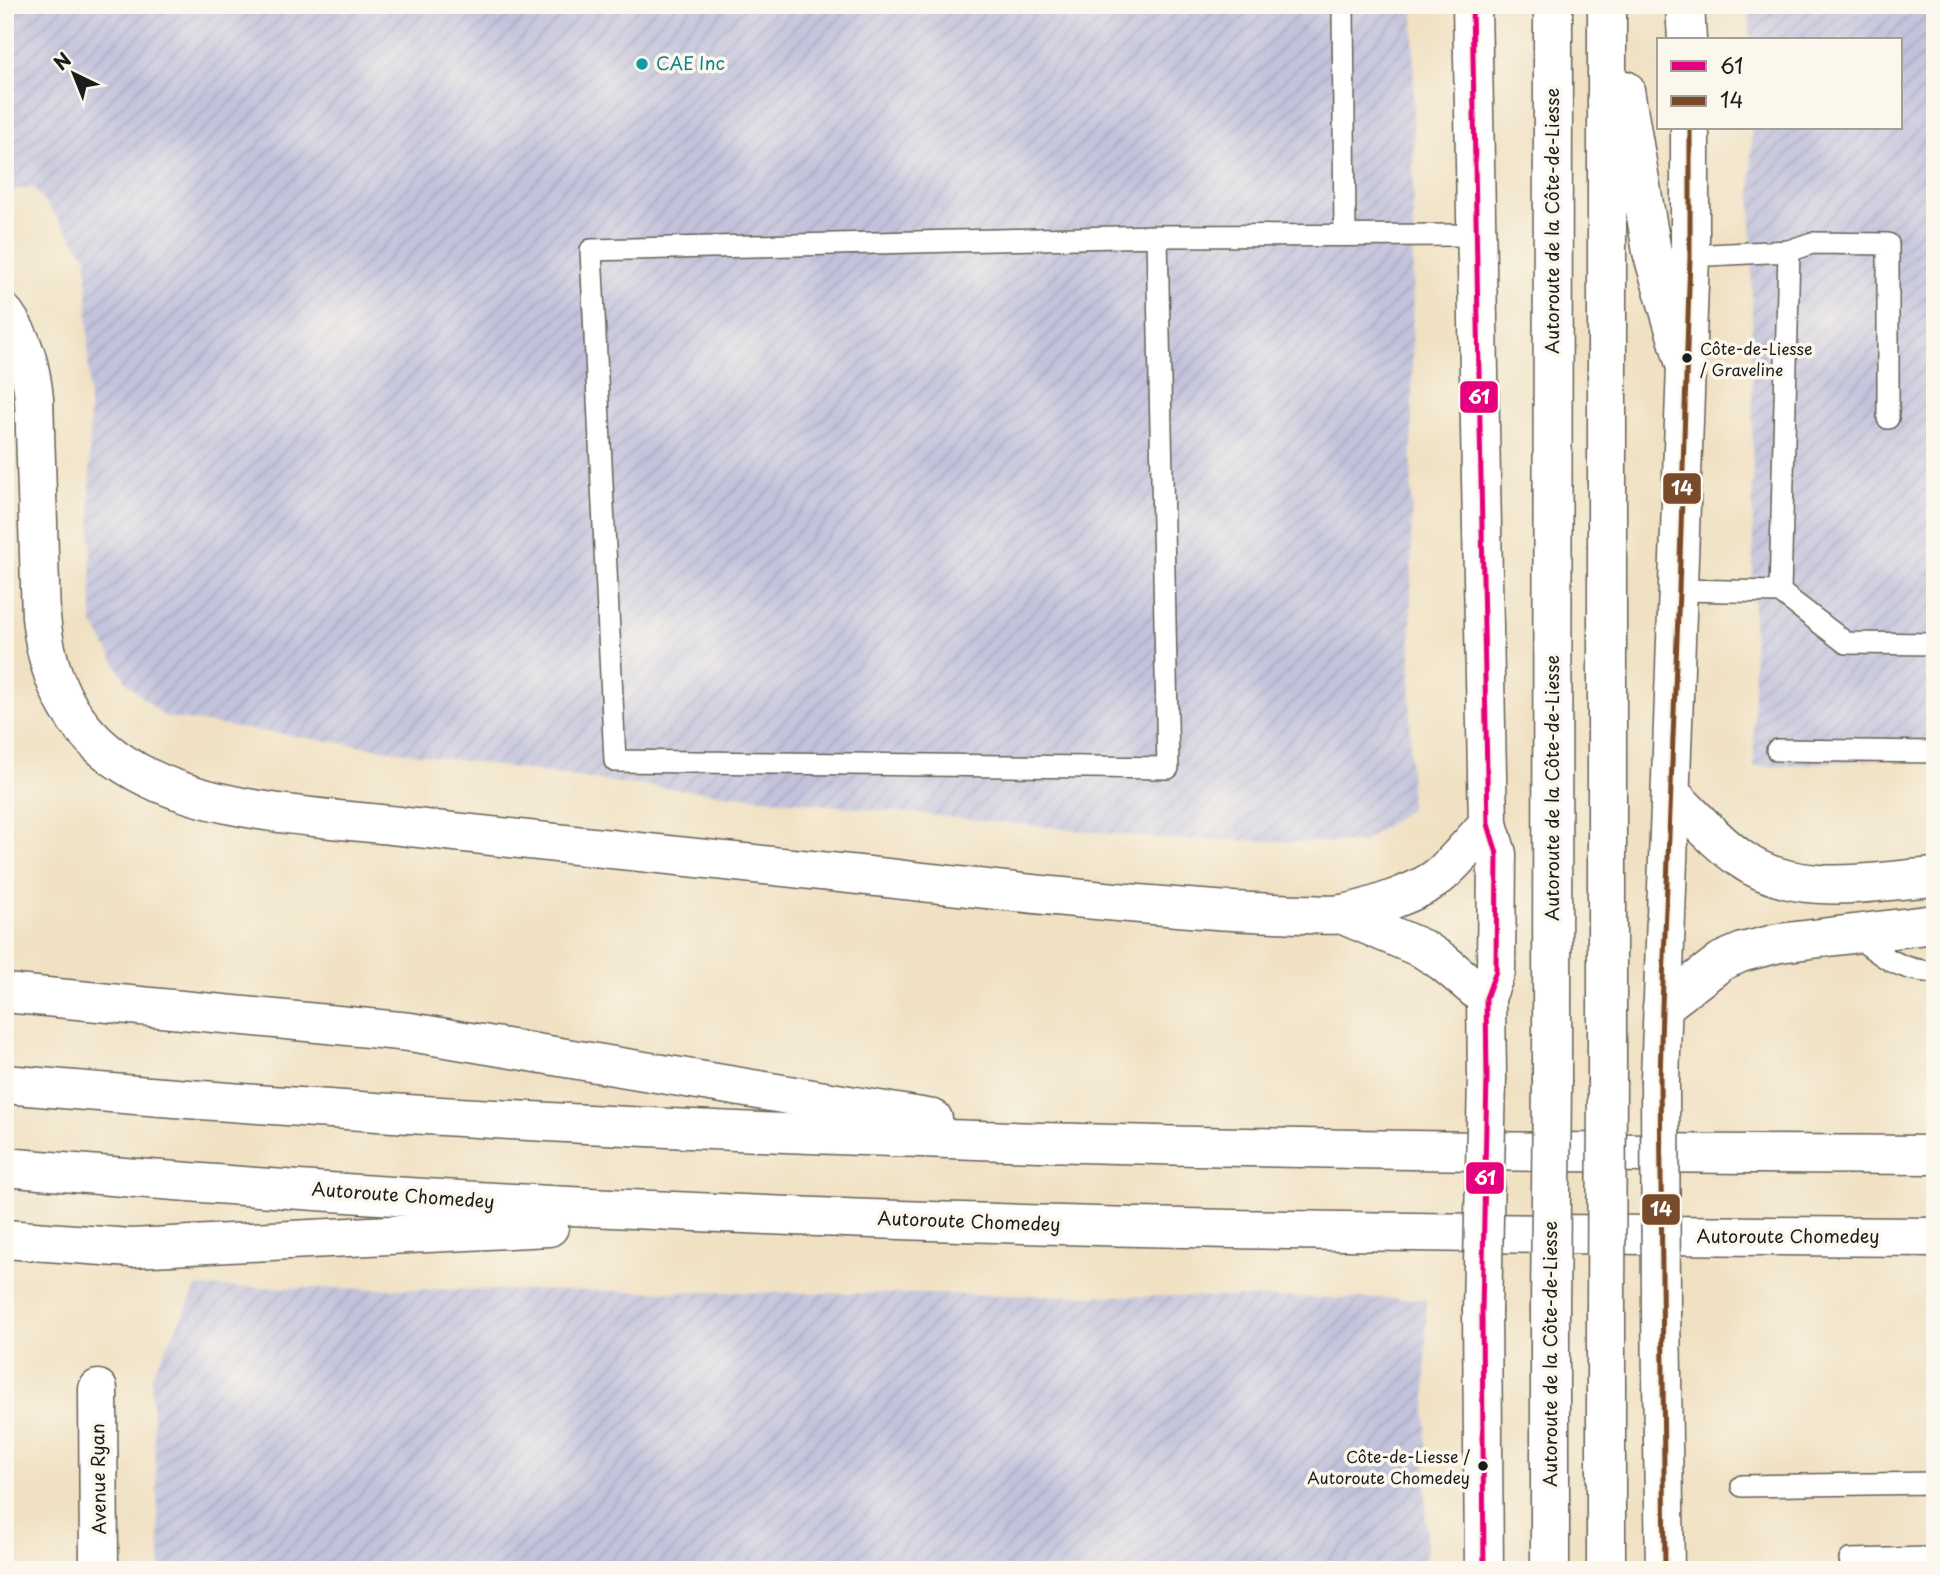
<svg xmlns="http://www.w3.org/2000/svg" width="1940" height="1575" font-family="'Playpen Sans',sans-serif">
  <defs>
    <pattern id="industrial-furrows" width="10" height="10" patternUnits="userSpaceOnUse" patternTransform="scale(1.75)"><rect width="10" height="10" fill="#c2c2dc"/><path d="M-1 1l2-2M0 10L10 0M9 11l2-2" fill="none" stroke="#a6a6bc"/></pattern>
  </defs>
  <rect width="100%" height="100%" fill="#fbf7ec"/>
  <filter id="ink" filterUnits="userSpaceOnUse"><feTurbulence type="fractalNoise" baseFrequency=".0143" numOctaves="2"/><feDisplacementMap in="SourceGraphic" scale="14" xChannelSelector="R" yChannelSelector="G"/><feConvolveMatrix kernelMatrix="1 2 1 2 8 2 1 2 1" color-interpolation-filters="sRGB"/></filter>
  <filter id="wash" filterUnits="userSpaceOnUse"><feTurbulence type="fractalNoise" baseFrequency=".00686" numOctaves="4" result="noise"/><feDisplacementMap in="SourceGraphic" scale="28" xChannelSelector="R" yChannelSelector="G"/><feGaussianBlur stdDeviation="1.57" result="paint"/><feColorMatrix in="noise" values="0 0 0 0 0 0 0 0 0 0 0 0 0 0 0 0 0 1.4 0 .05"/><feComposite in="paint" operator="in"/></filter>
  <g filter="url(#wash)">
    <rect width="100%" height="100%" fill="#f0e1c3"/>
    <g fill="url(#industrial-furrows)">
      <polygon points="5,5 1414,5 1410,808 1362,843 1162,839 617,783 165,717 127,683 92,622 87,257 34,188 5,190"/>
      <polygon points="1750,5 1935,5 1935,755 1754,767 1751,128 1900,128 1900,40 1750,40"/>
      <polygon points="197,1287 1426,1299 1426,1570 161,1570 151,1378"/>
    </g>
  </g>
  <g filter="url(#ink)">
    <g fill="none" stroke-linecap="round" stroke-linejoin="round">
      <g stroke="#666156" stroke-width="24">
        <g id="lane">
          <polyline points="1343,5 1345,235"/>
          <polyline points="1157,236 1168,768 615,761 591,250 1157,236 1474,235"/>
          <polyline points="1789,251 1812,243 1888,244 1888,418"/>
          <polyline points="1679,590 1780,592 1789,251 1690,256"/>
          <polyline points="1780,592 1846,643 1935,644"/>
          <polyline points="1777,750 1935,752"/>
          <path d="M1854,934C1880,955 1899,971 1935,972"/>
          <polyline points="1742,1486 1935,1483"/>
          <polyline points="1850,1560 1928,1558 1927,1570"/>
        </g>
      </g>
      <g stroke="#666156" stroke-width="41">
        <polyline id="street" points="98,1389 99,1570"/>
      </g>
      <g stroke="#666156" stroke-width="41">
        <g id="secondary">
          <path d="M1472,5C1476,278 1483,551 1488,824L1497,854L1496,971L1486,998L1487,1077"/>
          <polyline points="1685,5 1687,40"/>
          <polyline points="1660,1080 1690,256 1690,128"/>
          <polyline points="1482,1312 1484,1570"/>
          <polyline points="1661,1312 1665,1570"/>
        </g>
      </g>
      <g stroke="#666156" stroke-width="41">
        <g id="highway">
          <polyline points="1607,5 1607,1079"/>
          <polyline points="1625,90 1652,252 1686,368"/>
          <path d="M5,314C24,340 31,367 34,399L41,617C48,685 75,738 137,772C212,814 323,817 408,827C558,844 709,859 859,875C978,888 1097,902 1216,910C1245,912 1274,913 1304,914C1316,914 1331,916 1343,914C1368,909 1420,892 1439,876C1457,861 1472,841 1488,824"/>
          <path d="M1671,794C1694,816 1715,841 1741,859C1796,899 1873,881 1935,877"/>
          <polyline points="1341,914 1423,949 1443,962 1486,998"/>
          <polyline points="5,993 410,1032 933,1119"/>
          <polyline points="1662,1007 1722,961 1743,952 1779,943 1935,924"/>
          <polyline points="1552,1079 1553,5"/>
          <path d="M5,1084C647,1141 1291,1152 1935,1155"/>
          <path d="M5,1167C647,1224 1291,1234 1935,1237"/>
          <polyline points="5,1239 131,1248 549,1227"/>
          <polyline points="1550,1570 1550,1312"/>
          <polyline points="1606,1570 1606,1312"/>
        </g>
      </g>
      <use href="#lane" stroke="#fff" stroke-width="21"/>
      <use href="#street" stroke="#fff" stroke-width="38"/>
      <use href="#secondary" stroke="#fff" stroke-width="38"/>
      <use href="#highway" stroke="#fff" stroke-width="38"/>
      <g stroke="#666156" stroke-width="41" stroke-linecap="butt">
        <g id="secondary-bridge">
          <polyline points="1660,1080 1661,1312"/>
          <polyline points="1482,1312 1487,1077"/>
        </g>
      </g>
      <g stroke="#666156" stroke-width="41" stroke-linecap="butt">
        <g id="highway-bridge">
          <polyline points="1550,1312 1552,1079"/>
          <polyline points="1606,1312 1607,1079"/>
        </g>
      </g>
      <use href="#secondary-bridge" stroke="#fff" stroke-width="38"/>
      <use href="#highway-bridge" stroke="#fff" stroke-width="38"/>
      <g stroke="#fbf7ec" stroke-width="10">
        <path id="bus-1" d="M1472,5C1476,278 1483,551 1488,824L1497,854L1496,971L1486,998L1487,1077L1482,1312L1484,1570"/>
      </g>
      <g stroke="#fbf7ec" stroke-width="10">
        <polyline id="bus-2" points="1665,1570 1660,1080 1662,1007 1679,590 1690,256 1690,128"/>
      </g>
      <use href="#bus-1" stroke="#e5007d" stroke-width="5"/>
      <use href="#bus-2" stroke="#7a4b2a" stroke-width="5"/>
    </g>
  </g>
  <circle fill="#0f9aa8" stroke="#fbf7ec" stroke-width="2.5" cx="642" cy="64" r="7"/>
  <g fill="#1c1c1c" stroke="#fbf7ec" stroke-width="2.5">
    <circle cx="1687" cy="358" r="6"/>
    <circle cx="1483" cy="1466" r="6"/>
  </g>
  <g text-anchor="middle" stroke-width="7" stroke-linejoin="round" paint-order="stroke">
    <g font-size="16" fill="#1c1c1c" stroke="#fbf7ec" text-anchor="start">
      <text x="1700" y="355">Côte-de-Liesse<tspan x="1700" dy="21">/ Graveline</tspan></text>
      <text x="1470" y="1463" text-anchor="end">Côte-de-Liesse /<tspan x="1470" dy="21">Autoroute Chomedey</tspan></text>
    </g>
    <g font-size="18" fill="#0d838f" stroke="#fbf7ec" text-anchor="start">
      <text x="656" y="70">CAE Inc</text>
    </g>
    <g font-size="18" fill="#1c1c1c" stroke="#fbf7ec">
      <text transform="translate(1553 221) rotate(-90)" y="6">Autoroute de la Côte-de-Liesse</text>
      <text transform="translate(1553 788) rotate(-90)" y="6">Autoroute de la Côte-de-Liesse</text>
      <text transform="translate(403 1196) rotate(4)" y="6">Autoroute Chomedey</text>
      <text transform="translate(969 1222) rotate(2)" y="6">Autoroute Chomedey</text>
      <text x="1788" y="1243">Autoroute Chomedey</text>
      <text transform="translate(1551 1354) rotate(-90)" y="6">Autoroute de la Côte-de-Liesse</text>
      <text transform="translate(99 1479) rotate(-91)" y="6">Avenue Ryan</text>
    </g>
  </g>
  <g stroke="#fbf7ec" stroke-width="2.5">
    <rect x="1459" y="380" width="40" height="34" rx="7" fill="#e5007d"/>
    <rect x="1662" y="472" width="40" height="33" rx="7" fill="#7a4b2a"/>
    <rect x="1465" y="1161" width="40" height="34" rx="7" fill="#e5007d"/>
    <rect x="1641" y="1193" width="40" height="33" rx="7" fill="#7a4b2a"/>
  </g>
  <g font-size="19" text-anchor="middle" font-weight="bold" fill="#fff">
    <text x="1479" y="404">61</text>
    <text x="1682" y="495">14</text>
    <text x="1485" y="1185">61</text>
    <text x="1661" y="1216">14</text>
  </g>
  <rect width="1940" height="1575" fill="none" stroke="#fbf7ec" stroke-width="28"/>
  <rect x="1657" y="38" width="245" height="91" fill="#fbf7ec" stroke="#a29f99" stroke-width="2"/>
  <rect x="1671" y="61" width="35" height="10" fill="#e5007d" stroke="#a29f99" stroke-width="2"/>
  <text x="1720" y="74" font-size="21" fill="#1c1c1c">61</text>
  <rect x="1671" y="96" width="35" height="10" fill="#7a4b2a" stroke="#a29f99" stroke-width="2"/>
  <text x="1720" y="108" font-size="21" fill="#1c1c1c">14</text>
  <g transform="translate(74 74) rotate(317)" stroke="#fbf7ec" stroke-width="5" paint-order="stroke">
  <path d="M0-5L12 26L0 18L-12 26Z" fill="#1c1c1c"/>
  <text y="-10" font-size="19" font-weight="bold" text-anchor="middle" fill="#1c1c1c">N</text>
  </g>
</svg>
